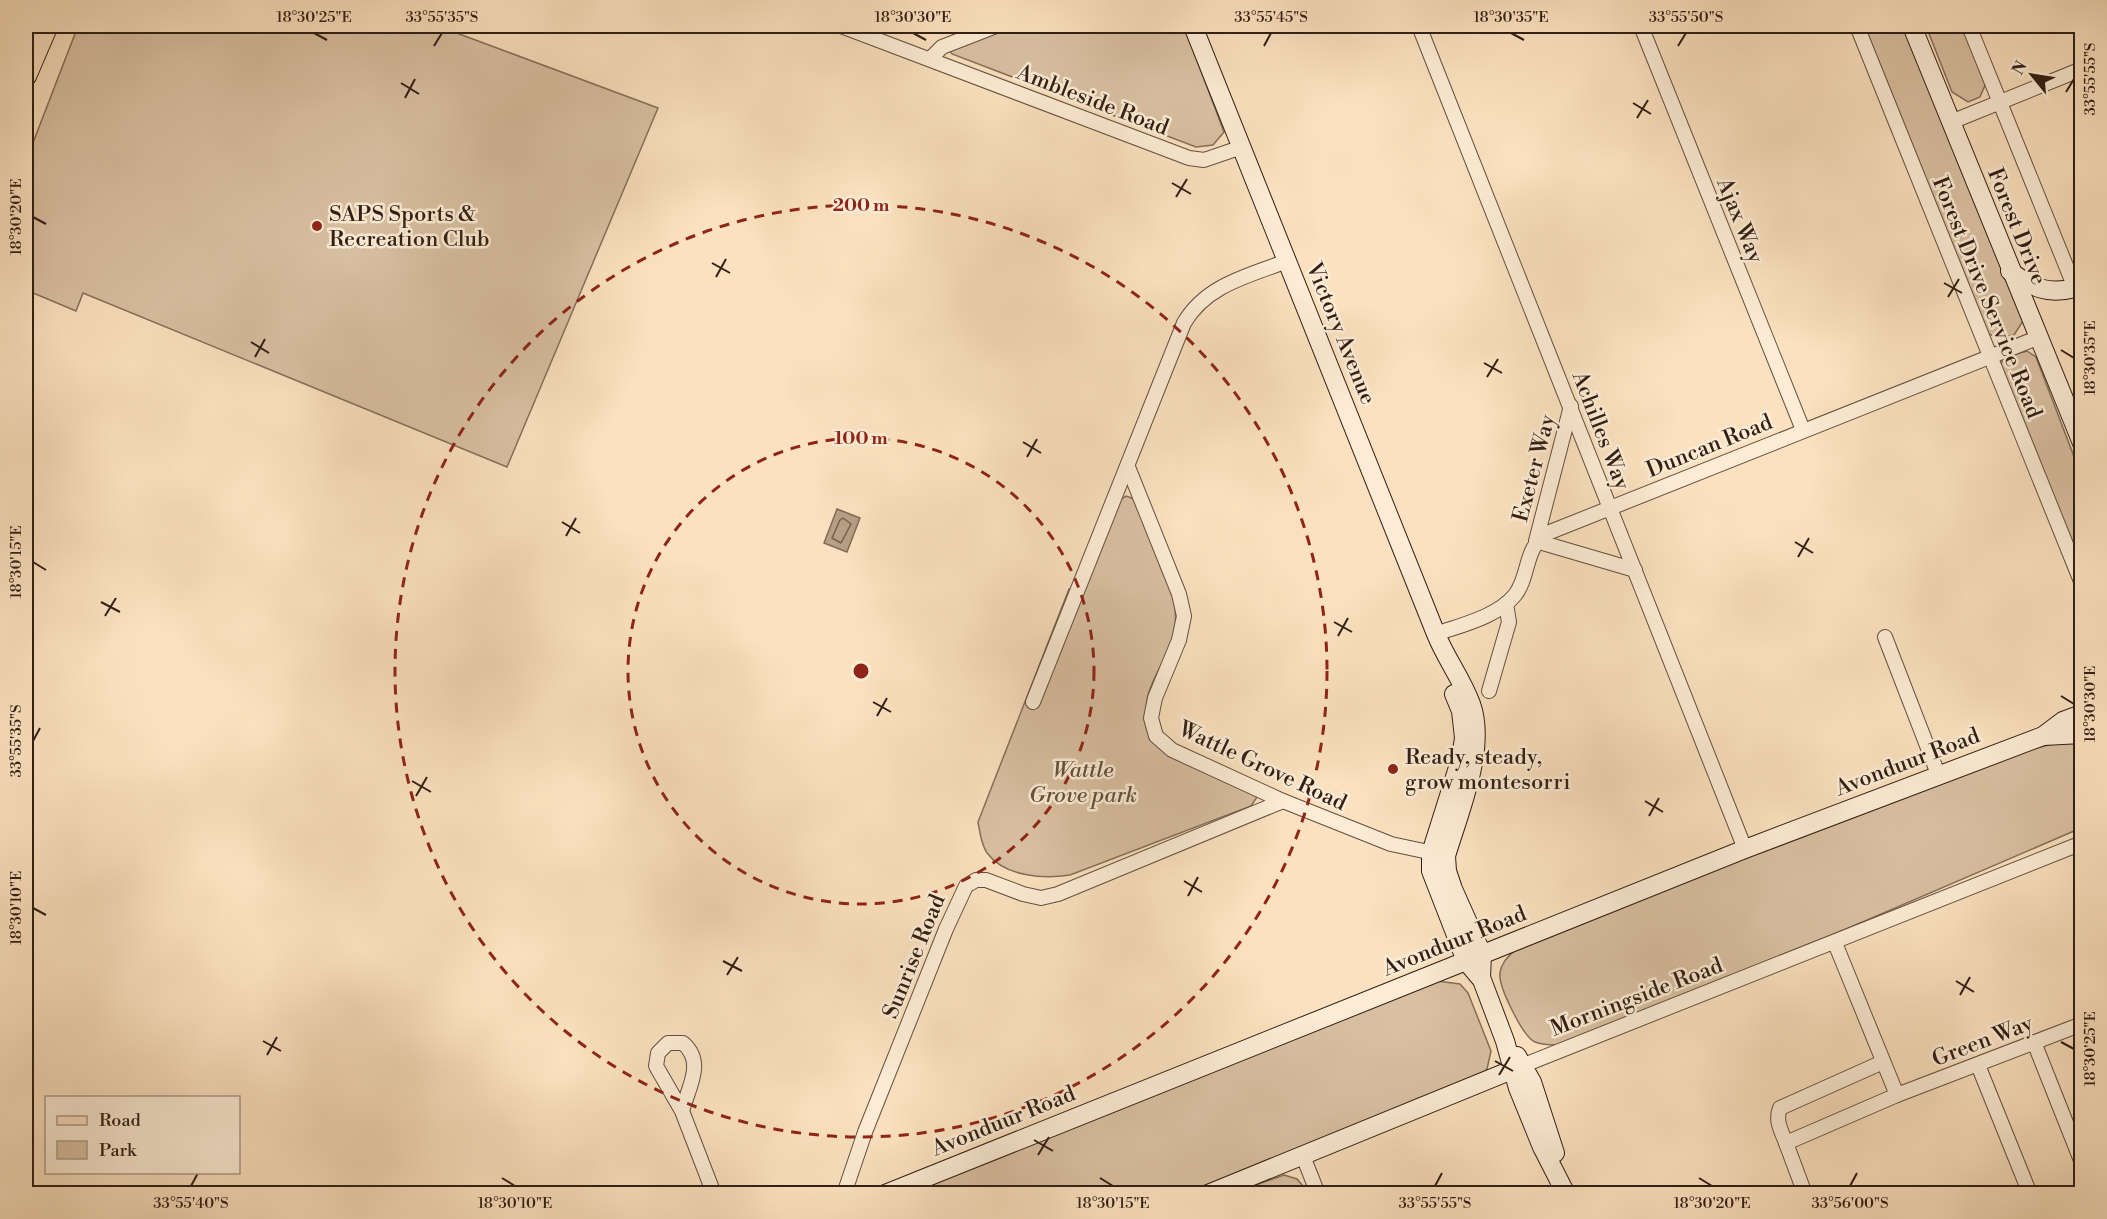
<svg xmlns="http://www.w3.org/2000/svg" width="2107" height="1219" font-family="'Libre Bodoni',serif">
  <rect width="100%" height="100%" fill="#fbe1bf"/>
  <filter id="stains"><feTurbulence type="fractalNoise" baseFrequency=".00333" numOctaves="4"/><feColorMatrix values="0 0 0 0 .2 0 0 0 0 .09 0 0 0 0 .02 0 0 0 .5 -.17"/></filter>
  <radialGradient id="worn" r=".72"><stop offset=".6" stop-color="#630" stop-opacity="0"/><stop offset="1" stop-color="#630" stop-opacity=".3"/></radialGradient>
  <g fill="#d9c0a2" stroke="#856f5b" stroke-width="1.5">
    <polygon points="78,26 438,26 658,108 507,467 83,293 76,311 26,290 26,161"/>
    <polygon points="998,26 1184,26 1224,132 1213,145 1196,147 952,54 950,51"/>
    <path d="M1864,26H1905L2023,321L2014,335C2002,338 1995,339 1985,331Z"/>
    <polygon points="1926,26 1963,26 1986,83 1980,97 1968,102 1952,92"/>
    <polygon points="2027,351 2036,357 2081,475 2081,566 2000,367 2003,358"/>
    <path d="M1126,496L1137,500L1174,597C1176,612 1177,625 1173,639C1165,664 1145,685 1146,713C1146,721 1152,731 1155,739L1256,791L1257,797L1251,806L1070,875C1044,879 1005,877 987,853C981,844 980,833 978,822L1069,589L1083,590L1121,499Z"/>
    <path d="M2081,737V828L1830,936L1558,1045C1551,1045 1542,1045 1535,1042C1523,1037 1498,986 1500,973C1501,963 1508,957 1515,950L1876,802L2029,750Z"/>
    <polygon points="1437,981 1460,984 1468,993 1491,1051 1487,1069 1478,1077 1186,1193 904,1194"/>
    <polygon points="1284,1175 1297,1179 1309,1193 1230,1194"/>
  </g>
  <polygon fill="#b69f85" stroke="#816b58" stroke-width="1.5" points="837,509 860,518 847,552 824,543"/>
  <g fill="none" stroke-linecap="round" stroke-linejoin="round">
    <polygon stroke="#745e4c" stroke-width="1.5" points="843,518 851,524 841,543 832,538 840,520"/>
    <g stroke="#644f3f" stroke-width="16">
      <g id="street">
        <polyline points="841,26 1189,158 1204,160 1242,147"/>
        <polyline points="1419,26 1745,849"/>
        <polyline points="1641,26 1803,430"/>
        <polyline points="1857,26 2082,584"/>
        <polyline points="1969,26 2075,288 2082,285"/>
        <polyline points="930,59 942,47 996,26"/>
        <polyline points="1951,122 2082,69"/>
        <polyline points="1571,406 1536,541 1635,570"/>
        <polyline points="1128,467 1179,594 1184,616 1179,640 1155,698 1151,718 1156,736 1172,750 1283,801 1391,844 1438,854"/>
        <path d="M1436,634C1461,625 1497,617 1515,595C1531,574 1523,546 1550,532L2037,338"/>
        <polyline points="1885,637 1938,774"/>
        <polyline points="1489,691 1509,622 1506,604"/>
        <path d="M1033,702L1184,323C1206,285 1248,276 1287,261"/>
        <polyline points="1835,943 1897,1095"/>
        <polyline points="2034,1042 2082,1163"/>
        <polyline points="1524,1065 2082,843"/>
        <polyline points="1978,1065 2030,1194"/>
        <path d="M682,1111C689,1086 705,1062 683,1043H668L658,1053L656,1066L682,1111L714,1194"/>
        <path d="M1786,1143C1781,1130 1775,1121 1780,1108L1883,1062"/>
        <polyline points="1303,1156 1318,1194"/>
        <polyline points="844,1194 865,1132 946,929 966,886 976,880 986,880 1023,894 1041,898 1058,894 1283,801"/>
        <polyline points="1805,1194 1786,1143 1897,1095 2082,1024"/>
      </g>
    </g>
    <g stroke="#311e14" stroke-width="20">
      <g id="secondary">
        <path d="M1193,26L1436,634C1446,659 1462,679 1471,704C1487,748 1459,812 1446,856L1447,871L1453,889L1482,954L1481,978"/>
        <polyline points="1912,26 2082,443"/>
        <path d="M2010,271C2032,288 2048,295 2075,288"/>
        <polyline points="1454,694 1461,711 1464,738 1461,758 1431,853 1431,871 1466,961 1482,980 1505,1041 1518,1088 1542,1147 1566,1194"/>
        <polyline points="2043,736 2082,734"/>
        <polyline points="1517,1056 1532,1082 1555,1153"/>
        <polyline points="885,1194 1745,849 2043,736 2063,721 2082,714"/>
        <polyline points="1208,1194 1524,1065"/>
      </g>
    </g>
    <g stroke="#311e14" stroke-width="23">
      <polyline id="primary" points="26,75 47,26"/>
    </g>
    <use href="#street" stroke="#fcecd5" stroke-width="14"/>
    <use href="#secondary" stroke="#fcecd5" stroke-width="18"/>
    <use href="#primary" stroke="#fbe1bf" stroke-width="21"/>
  </g>
  <path fill="none" stroke="#311e14" stroke-width="2" d="M314,33L327,40M913,33L926,40M1511,33L1524,40M434,46L442,33M1264,46L1271,33M1678,46L1686,33M401,83L419,94M2066,92L2074,79M405,98L415,79M1633,103L1651,114M1637,118L1648,100M1172,183L1191,194M1176,197L1187,179M33,217L46,224M712,263L730,273M716,277L726,259M1944,283L1962,293M1948,297L1959,279M251,342L269,353M2061,350L2074,358M255,357L265,339M1484,363L1502,373M1487,377L1498,359M1023,442L1041,453M1027,457L1037,439M562,522L580,533M566,536L576,518M1795,542L1813,553M1798,557L1809,538M33,562L46,570M101,602L120,612M105,616L116,598M1334,622L1352,632M1338,636L1348,618M2061,696L2074,704M873,702L891,712M877,716L887,698M33,741L40,728M412,781L431,792M416,796L427,777M1645,801L1663,812M1649,816L1659,798M1184,881L1202,892M1188,896L1198,877M33,908L46,915M723,961L742,971M727,975L738,957M1956,981L1974,992M1960,995L1970,977M263,1041L281,1051M2061,1042L2074,1049M267,1055L277,1037M1495,1061L1513,1071M1499,1075L1510,1057M1034,1140L1053,1151M1038,1155L1049,1137M502,1178L515,1186M1100,1178L1113,1186M1699,1178L1712,1186M191,1186L198,1173M1435,1186L1442,1173M1850,1186L1857,1173"/>
  <g fill="none" stroke="#8f2418" stroke-width="3" stroke-dasharray="10 8">
    <circle cx="861" cy="671" r="233"/>
    <circle cx="861" cy="671" r="466"/>
  </g>
  <g fill="#8f2418" stroke="#fcecd5" stroke-width="2">
    <circle cx="317" cy="226" r="6"/>
    <circle cx="1393" cy="769" r="6"/>
  </g>
  <g text-anchor="middle" stroke-width="5" stroke-linejoin="round" paint-order="stroke">
    <g font-size="22" fill="#311e14" stroke="#fcecd5">
      <text transform="translate(1093 99) rotate(21)" y="8">Ambleside Road</text>
      <text transform="translate(1741 220) rotate(68)" y="8">Ajax Way</text>
      <text transform="translate(2018 226) rotate(68)" y="8">Forest Drive</text>
      <text transform="translate(1988 297) rotate(68)" y="8">Forest Drive Service Road</text>
      <text transform="translate(1342 333) rotate(68)" y="8">Victory Avenue</text>
      <text transform="translate(1602 430) rotate(69)" y="8">Achilles Way</text>
      <text transform="translate(1709 445) rotate(-22)" y="8">Duncan Road</text>
      <text transform="translate(1533 468) rotate(-75)" y="8">Exeter Way</text>
      <text transform="translate(1907 761) rotate(-21)" y="8">Avonduur Road</text>
      <text transform="translate(1263 765) rotate(25)" y="8">Wattle Grove Road</text>
      <text transform="translate(1454 940) rotate(-22)" y="8">Avonduur Road</text>
      <text transform="translate(913 956) rotate(-68)" y="8">Sunrise Road</text>
      <text transform="translate(1636 996) rotate(-21)" y="8">Morningside Road</text>
      <text transform="translate(1982 1040) rotate(-21)" y="8">Green Way</text>
      <text transform="translate(1003 1120) rotate(-22)" y="8">Avonduur Road</text>
    </g>
    <g font-size="22" fill="#311e14" stroke="#fcecd5" text-anchor="start">
      <text x="329" y="221">SAPS Sports &amp;<tspan x="329" dy="25">Recreation Club</tspan></text>
      <text x="1405" y="764">Ready, steady,<tspan x="1405" dy="25">grow montesorri</tspan></text>
    </g>
    <g font-size="22" font-style="italic" fill="#634f3f" stroke="#fcecd5">
      <text x="1083" y="777">Wattle<tspan x="1083" dy="25">Grove park</tspan></text>
    </g>
  </g>
  <circle cx="861" cy="671" r="9" fill="#8f2418" stroke="#fcecd5" stroke-width="3"/>
  <g font-size="18" text-anchor="middle" font-weight="bold" fill="#8f2418" stroke="#fcecd5" stroke-width="5" stroke-linejoin="round" paint-order="stroke">
    <text x="861" y="211">200 m</text>
    <text x="861" y="444">100 m</text>
  </g>
  <rect width="2107" height="1219" fill="none" stroke="#fbe1bf" stroke-width="66"/>
  <rect x="45" y="1096" width="195" height="78" fill="#fcecd5" stroke="#ab9a88" stroke-width="1.5"/>
  <rect x="57" y="1116" width="30" height="9" fill="#fbe1bf" stroke="#ab9a88" stroke-width="1.5"/>
  <text x="99" y="1126" font-size="18" fill="#311e14">Road</text>
  <rect x="57" y="1141" width="30" height="18" fill="#d9c0a2" stroke="#ab9a88" stroke-width="1.5"/>
  <text x="99" y="1156" font-size="18" fill="#311e14">Park</text>
  <g transform="translate(2032 75) rotate(300)" stroke="#fcecd5" stroke-width="4.5" paint-order="stroke">
  <path d="M0-4.5L10 22L0 15L-10 22Z" fill="#311e14"/>
  <text y="-9" font-size="16" font-weight="bold" text-anchor="middle" fill="#311e14">N</text>
  </g>
  <rect x="33" y="33" width="2041" height="1153" fill="none" stroke="#311e14" stroke-width="2"/>
  <g font-size="15" text-anchor="middle" fill="#311e14">
    <text x="314" y="22">18°30'25"E</text>
    <text x="442" y="22">33°55'35"S</text>
    <text x="913" y="22">18°30'30"E</text>
    <text x="1271" y="22">33°55'45"S</text>
    <text x="1511" y="22">18°30'35"E</text>
    <text x="1686" y="22">33°55'50"S</text>
    <text transform="translate(2090 79) rotate(-90)" y="5">33°55'55"S</text>
    <text transform="translate(16 217) rotate(-90)" y="5">18°30'20"E</text>
    <text transform="translate(2090 358) rotate(-90)" y="5">18°30'35"E</text>
    <text transform="translate(16 562) rotate(-90)" y="5">18°30'15"E</text>
    <text transform="translate(2090 704) rotate(-90)" y="5">18°30'30"E</text>
    <text transform="translate(16 741) rotate(-90)" y="5">33°55'35"S</text>
    <text transform="translate(16 908) rotate(-90)" y="5">18°30'10"E</text>
    <text transform="translate(2090 1049) rotate(-90)" y="5">18°30'25"E</text>
    <text x="191" y="1208">33°55'40"S</text>
    <text x="515" y="1208">18°30'10"E</text>
    <text x="1113" y="1208">18°30'15"E</text>
    <text x="1435" y="1208">33°55'55"S</text>
    <text x="1712" y="1208">18°30'20"E</text>
    <text x="1850" y="1208">33°56'00"S</text>
  </g>
  <rect width="100%" height="100%" filter="url(#stains)"/>
  <rect width="100%" height="100%" fill="url(#worn)"/>
</svg>
